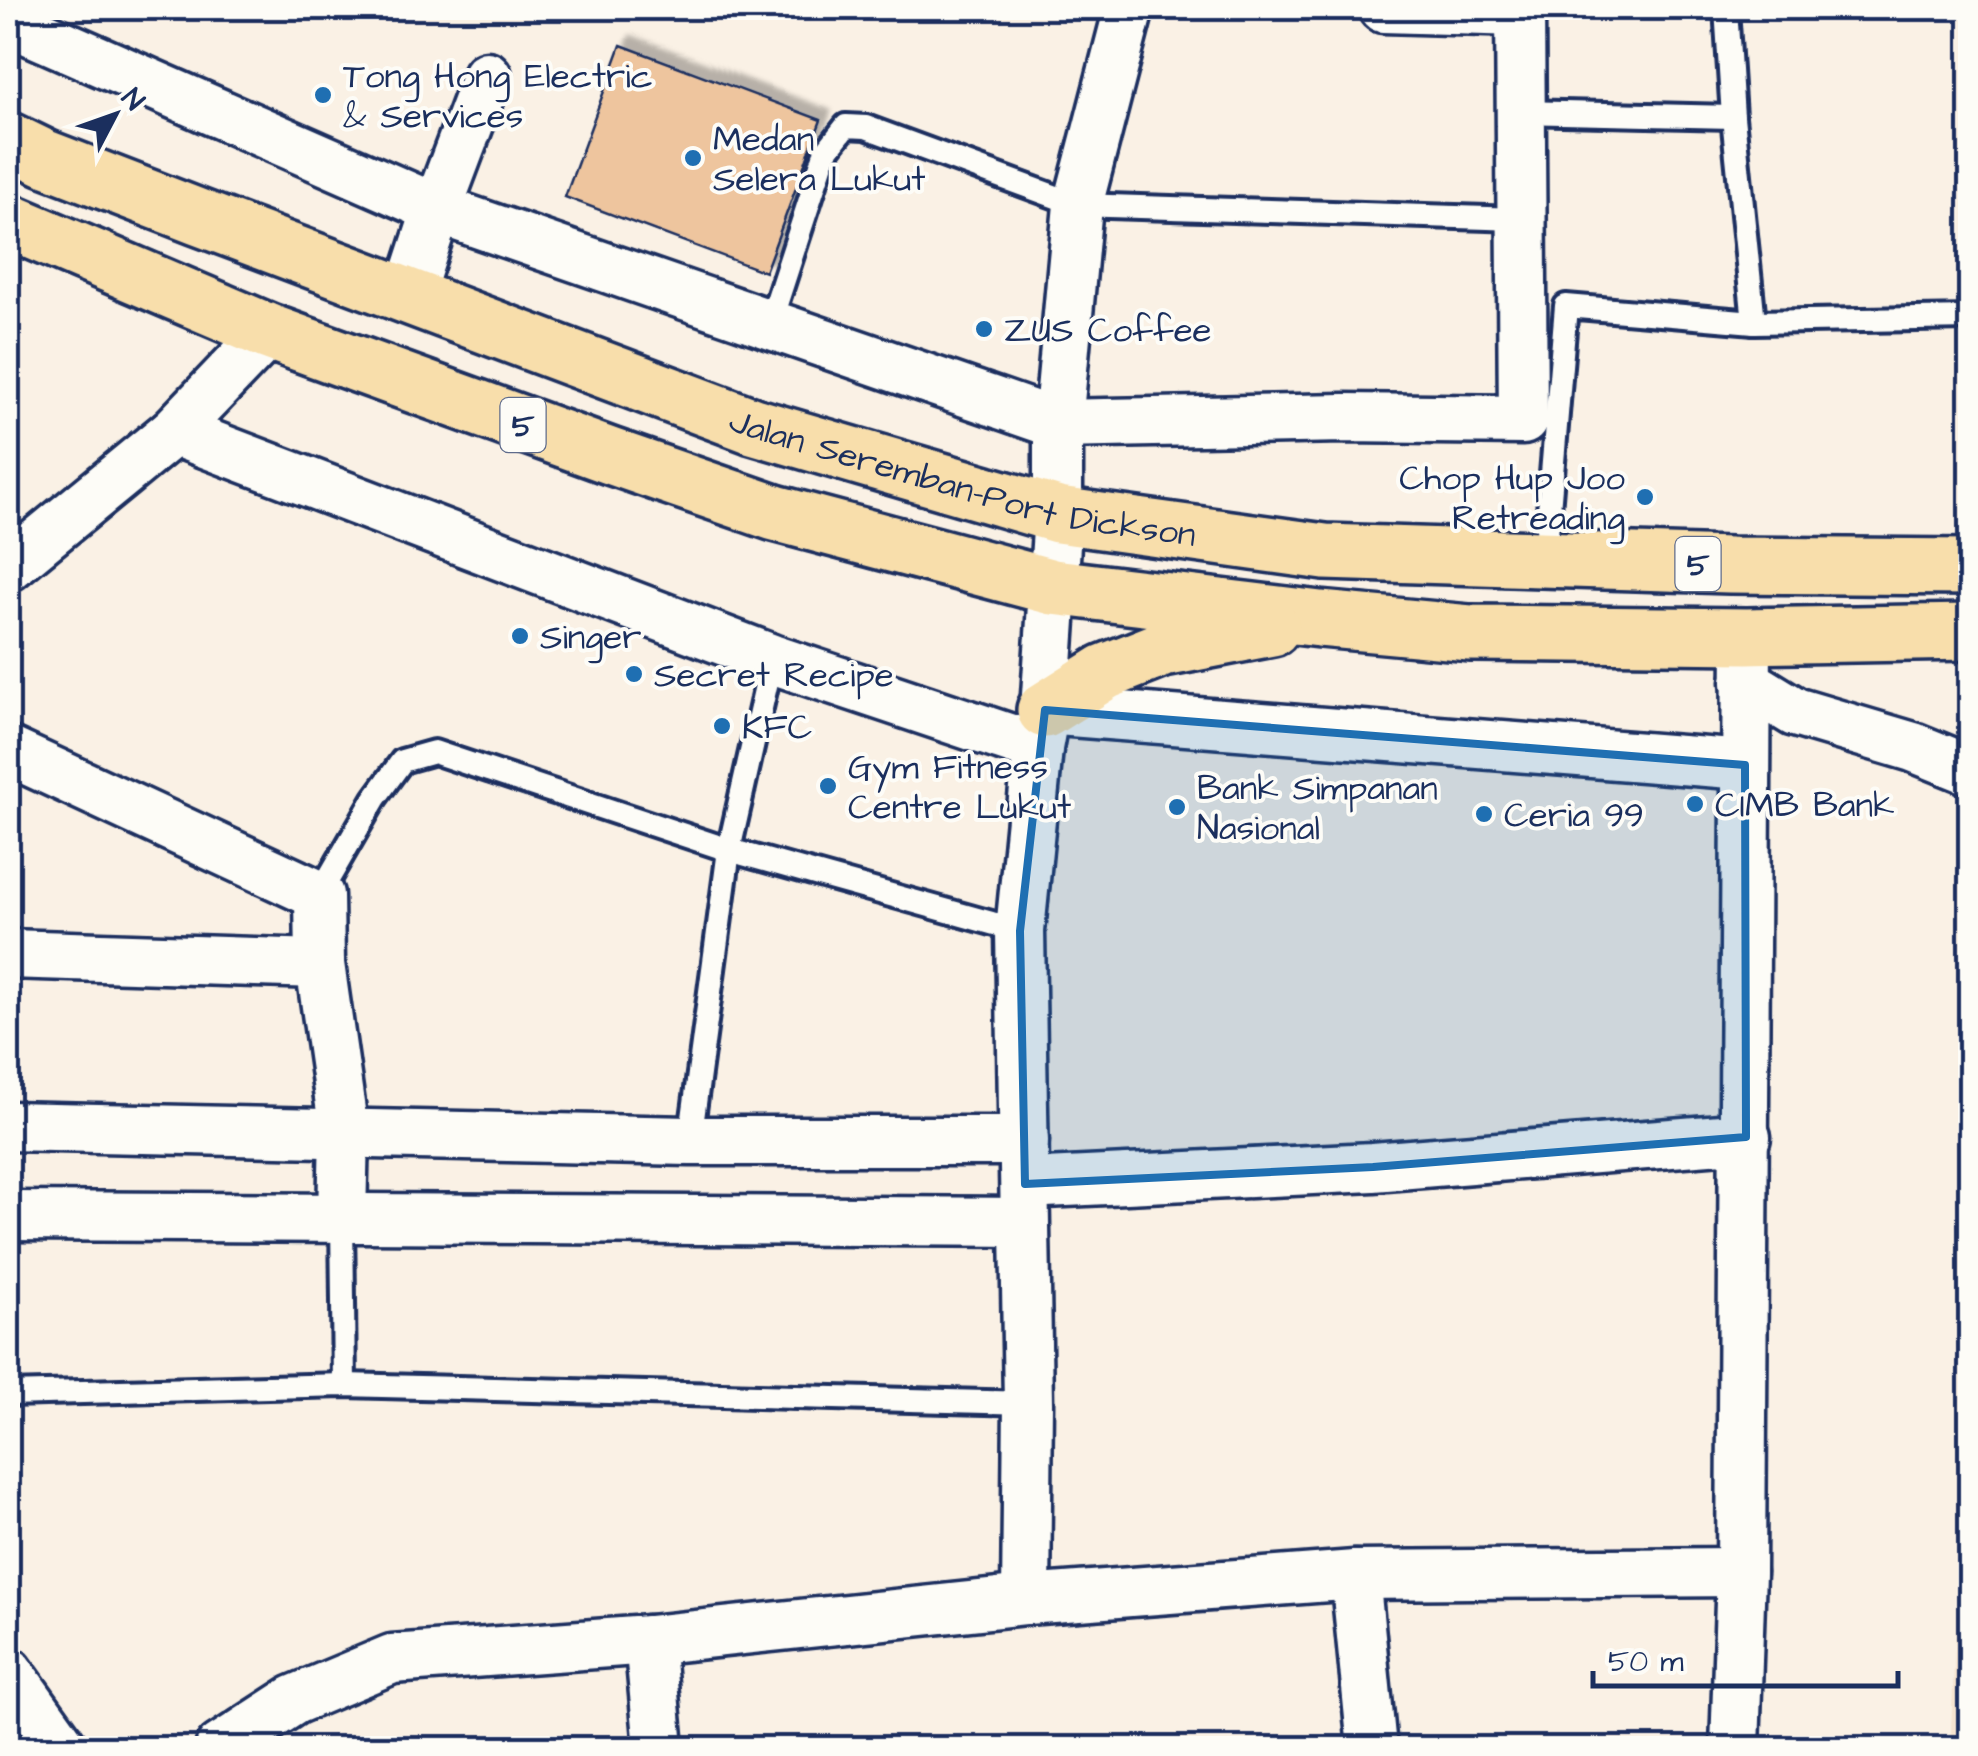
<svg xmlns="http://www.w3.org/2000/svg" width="1978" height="1756" font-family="'Architects Daughter',sans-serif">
  <defs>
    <filter id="shadow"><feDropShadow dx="9" dy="-9" stdDeviation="2.5" flood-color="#0004"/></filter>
  </defs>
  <rect width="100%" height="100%" fill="#faf1e5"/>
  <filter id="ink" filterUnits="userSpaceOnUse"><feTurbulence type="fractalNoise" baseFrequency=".01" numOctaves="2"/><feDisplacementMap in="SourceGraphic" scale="20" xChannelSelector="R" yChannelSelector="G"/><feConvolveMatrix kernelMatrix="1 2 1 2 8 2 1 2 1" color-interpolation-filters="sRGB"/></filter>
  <g filter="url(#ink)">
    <polygon fill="#f6e4d0" points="1970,1349 1970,1748 1950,1748"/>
    <polygon fill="#eec59e" stroke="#1b2f5e" stroke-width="2.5" filter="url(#shadow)" points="621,45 821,120 765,272 565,197"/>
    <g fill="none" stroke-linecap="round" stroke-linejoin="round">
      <g stroke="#1b2f5e" stroke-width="30">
        <g id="lane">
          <polyline points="1726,8 1733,117 1754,322"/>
          <polyline points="1520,112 1733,117"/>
          <polyline points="769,326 825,153 846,126 866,127 1078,205 1521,219"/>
          <polyline points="1545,558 1566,306 1754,322 1970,318"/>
          <polyline points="319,895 375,798 402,761 434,752 729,850 1020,931"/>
          <polyline points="690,1141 729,850 772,659"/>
          <polyline points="342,1217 344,1385"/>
          <polyline points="8,1394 344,1385 1028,1403"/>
        </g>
      </g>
      <g stroke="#1b2f5e" stroke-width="55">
        <g id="street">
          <polyline points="1383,8 1520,12"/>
          <polyline points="8,21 437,209 487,76"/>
          <polyline points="409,295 437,209 1058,424 1344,418 1523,420 1520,8"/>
          <polyline points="174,431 772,659 1038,748"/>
          <polyline points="8,567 174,431 269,332"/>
          <polyline points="1746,682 1795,712 1913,747 1970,770"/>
          <polyline points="1045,710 1745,765"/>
          <polyline points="8,751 319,895 320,964 344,1132 342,1217"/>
          <polyline points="8,954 320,964"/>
          <polyline points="8,1126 690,1141 1024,1141"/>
          <polyline points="1025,1184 1373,1167 1746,1137"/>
          <polyline points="8,1216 1024,1222"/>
          <polyline points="1355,1575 1372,1748"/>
          <polyline points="1026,1600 1028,1403 1020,931 1038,748 1045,710 1058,515 1058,424 1078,205 1129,8"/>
          <polyline points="649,1640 659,1748"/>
          <polyline points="8,1671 63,1748"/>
          <polyline points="220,1748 294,1700 392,1659 649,1640 1026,1600 1355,1575 1741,1572"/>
          <polyline points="1735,1748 1741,1572 1747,636"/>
        </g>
      </g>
      <g stroke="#1b2f5e" stroke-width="62">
        <g id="highway">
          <path id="s1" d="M8,140L45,158L198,217L753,426L1058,515L1325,552L1730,565L1970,567"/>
          <polyline points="8,221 269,332 610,456 775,513 1053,587 1320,619 1470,633 1747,636 1970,632"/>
          <polyline points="1045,710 1105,672 1163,649 1272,628"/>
        </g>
      </g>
      <use href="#lane" stroke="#fdfcf7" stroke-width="22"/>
      <use href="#street" stroke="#fdfcf7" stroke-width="48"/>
      <use href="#highway" stroke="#f8deab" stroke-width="55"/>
    </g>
  </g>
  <path fill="#1f6fb2" fill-opacity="0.2" stroke="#1f6fb2" stroke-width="8" stroke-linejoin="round" d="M1045,710L1745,765L1746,1137L1373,1167L1025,1184L1020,931Z"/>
  <g fill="#1f6fb2" stroke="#fdfcf7" stroke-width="4">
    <circle cx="323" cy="95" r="10"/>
    <circle cx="693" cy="158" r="10"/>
    <circle cx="984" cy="329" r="10"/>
    <circle cx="1645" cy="497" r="10"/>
    <circle cx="520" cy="636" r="10"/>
    <circle cx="634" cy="674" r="10"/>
    <circle cx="722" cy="726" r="10"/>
    <circle cx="828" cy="786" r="10"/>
    <circle cx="1695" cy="804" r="10"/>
    <circle cx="1177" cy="807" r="10"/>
    <circle cx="1484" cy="814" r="10"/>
  </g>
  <g text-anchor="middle" stroke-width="8" stroke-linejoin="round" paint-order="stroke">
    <g fill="#fdfcf7" stroke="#5f6c8c" stroke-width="2.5">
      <rect x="500.5" y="398" width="45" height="54" rx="8"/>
      <rect x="1675.5" y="537" width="45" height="54" rx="8"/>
    </g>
    <g font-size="32" font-weight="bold" fill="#1b2f5e">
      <text x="523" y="436">5</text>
      <text x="1698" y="575">5</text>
    </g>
    <g font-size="35" fill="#1b2f5e" stroke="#fdfcf7" text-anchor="start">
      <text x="343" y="87">Tong Hong Electric<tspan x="343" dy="40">&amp; Services</tspan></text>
      <text x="713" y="150">Medan<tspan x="713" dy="40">Selera Lukut</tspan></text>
      <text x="1004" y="341">ZUS Coffee</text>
      <text x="1625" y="489" text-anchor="end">Chop Hup Joo<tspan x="1625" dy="40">Retreading</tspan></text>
      <text x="540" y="648">Singer</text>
      <text x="654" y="686">Secret Recipe</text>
      <text x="742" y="738">KFC</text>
      <text x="848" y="778">Gym Fitness<tspan x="848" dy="40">Centre Lukut</tspan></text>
      <text x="1197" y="799">Bank Simpanan<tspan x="1197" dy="40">Nasional</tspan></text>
      <text x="1715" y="816">CIMB Bank</text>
      <text x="1504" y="826">Ceria 99</text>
    </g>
    <g font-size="35" fill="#1b2f5e" stroke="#fdfcf7">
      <text dy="12" stroke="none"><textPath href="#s1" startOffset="1015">Jalan Seremban-Port Dickson</textPath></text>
    </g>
  </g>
  <rect width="1978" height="1756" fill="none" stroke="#fdfcf7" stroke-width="40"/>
  <rect x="20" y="20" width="1938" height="1716" fill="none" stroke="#1b2f5e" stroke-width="4" filter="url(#ink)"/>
  <g transform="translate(115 115) rotate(49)" stroke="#fdfcf7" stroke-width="8" paint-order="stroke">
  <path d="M0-8L18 38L0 25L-18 38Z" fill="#1b2f5e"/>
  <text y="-15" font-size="28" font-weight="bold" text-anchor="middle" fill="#1b2f5e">N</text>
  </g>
  <path d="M1593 1671v15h305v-15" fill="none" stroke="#1b2f5e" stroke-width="5"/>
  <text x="1608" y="1671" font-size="30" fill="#1b2f5e" stroke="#fdfcf7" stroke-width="8" paint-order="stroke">50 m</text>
</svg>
